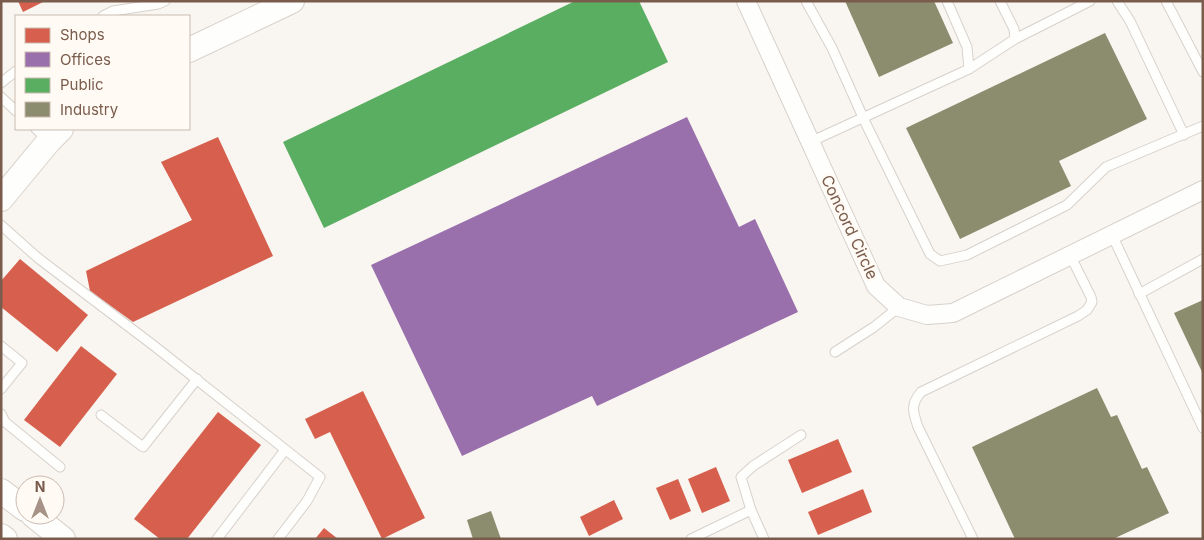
<svg xmlns="http://www.w3.org/2000/svg" width="1204" height="540" font-family="Inter,sans-serif">
  <rect width="100%" height="100%" fill="#f9f5f0"/>
  <g fill="#d6604d">
    <polygon points="18,1 45,1 23,12"/>
    <polygon points="218,137 273,256 133,322 90,291 86,271 192,220 161,162"/>
    <polygon points="20,259 88,315 57,352 1,307 1,281"/>
    <polygon points="81,346 117,374 60,447 24,420"/>
    <polygon points="363,391 425,518 382,539 330,432 315,439 305,419"/>
    <polygon points="218,412 261,445 187,539 160,539 134,519"/>
    <polygon points="838,439 852,472 802,493 788,460"/>
    <polygon points="716,467 730,501 702,513 688,479"/>
    <polygon points="678,479 691,511 670,520 656,488"/>
    <polygon points="863,489 872,512 818,535 808,512"/>
    <polygon points="614,500 623,519 589,536 580,517"/>
    <polygon points="324,528 338,539 315,539"/>
  </g>
  <polygon fill="#9970ab" points="687,117 739,227 755,219 798,312 597,406 592,396 462,456 371,265"/>
  <polygon fill="#5aae61" points="575,1 639,1 668,62 324,228 283,142"/>
  <g fill="#8c8c6e">
    <polygon points="845,1 934,1 953,43 879,77"/>
    <polygon points="1105,33 1147,119 1059,161 1071,186 960,239 906,128"/>
    <polygon points="1203,300 1203,374 1174,313"/>
    <polygon points="1097,388 1111,417 1117,415 1142,469 1147,467 1169,513 1113,539 1015,539 972,447"/>
    <polygon points="491,511 501,539 473,539 467,520"/>
  </g>
  <g fill="none" stroke-linecap="round" stroke-linejoin="round">
    <g stroke="#d7d1cb" stroke-width="11">
      <g id="lane">
        <polyline points="806,1 832,48 866,124 930,254 940,261 967,255 1067,205 1106,167 1203,126"/>
        <polyline points="1117,1 1130,21 1184,135"/>
        <polyline points="1166,1 1203,72"/>
        <polyline points="103,16 113,11 158,4 165,1"/>
        <polyline points="1015,39 1090,1"/>
        <polyline points="969,69 1015,39 1014,29 1000,1"/>
        <polyline points="1,83 16,71"/>
        <polyline points="1,97 16,111"/>
        <polyline points="36,129 49,140"/>
        <polyline points="810,142 969,69 967,47 947,1"/>
        <polyline points="1,225 38,258 153,345 320,477 307,501 278,539"/>
        <polyline points="1112,235 1203,428"/>
        <polyline points="1139,294 1203,259"/>
        <polyline points="1,346 22,363 1,389"/>
        <polyline points="835,352 874,327 899,307"/>
        <polyline points="1,414 5,422 60,467"/>
        <polyline points="101,415 143,447 197,379"/>
        <polyline points="751,510 741,477 753,466 801,435"/>
        <polyline points="217,539 285,450"/>
        <polyline points="691,539 751,510 764,539"/>
        <path d="M973,539L918,427C913,412 910,405 921,392L1078,316L1087,310L1092,302L1091,297L1070,255"/>
      </g>
    </g>
    <g stroke="#d7d1cb" stroke-width="20">
      <polyline id="street" points="746,1 876,286 899,307 927,315 953,313 1203,190"/>
    </g>
    <g stroke="#d9d2cb" stroke-width="26">
      <g id="secondary">
        <polyline points="189,50 292,1"/>
        <polyline points="1,199 49,141 61,129"/>
        <polyline points="1,491 25,509"/>
        <polyline points="33,515 63,539"/>
        <polyline points="1,536 5,539"/>
      </g>
    </g>
    <use href="#lane" stroke="#fefefd" stroke-width="9"/>
    <use href="#street" stroke="#fefefd" stroke-width="18"/>
    <use href="#secondary" stroke="#fefefd" stroke-width="24"/>
  </g>
  <g text-anchor="middle" stroke-width="5" stroke-linejoin="round" paint-order="stroke">
    <g font-size="16" fill="#7a5c4d" stroke="#fffaf3">
      <text transform="translate(850 227) rotate(65)" y="6">Concord Circle</text>
    </g>
  </g>
  <rect width="1204" height="540" fill="none" stroke="#7a5c4d" stroke-width="5"/>
  <rect x="15" y="15" width="175" height="115" fill="#fffaf3" stroke="#cabbb1"/>
  <rect x="25" y="28" width="25" height="15" fill="#d6604d" stroke="#cabbb1"/>
  <text x="60" y="40" font-size="15" fill="#7a5c4d">Shops</text>
  <rect x="25" y="52" width="25" height="15" fill="#9970ab" stroke="#cabbb1"/>
  <text x="60" y="65" font-size="15" fill="#7a5c4d">Offices</text>
  <rect x="25" y="78" width="25" height="15" fill="#5aae61" stroke="#cabbb1"/>
  <text x="60" y="90" font-size="15" fill="#7a5c4d">Public</text>
  <rect x="25" y="102" width="25" height="15" fill="#8c8c6e" stroke="#cabbb1"/>
  <text x="60" y="115" font-size="15" fill="#7a5c4d">Industry</text>
  <g transform="translate(40 500)"><circle r="24" fill="#fffaf3" stroke="#cabbb1"/>
  <path d="M0-4L9 19L0 12L-9 19Z" fill="#a69286"/>
  <text y="-8" font-size="14" font-weight="bold" text-anchor="middle" fill="#7a5c4d">N</text>
  </g>
</svg>
